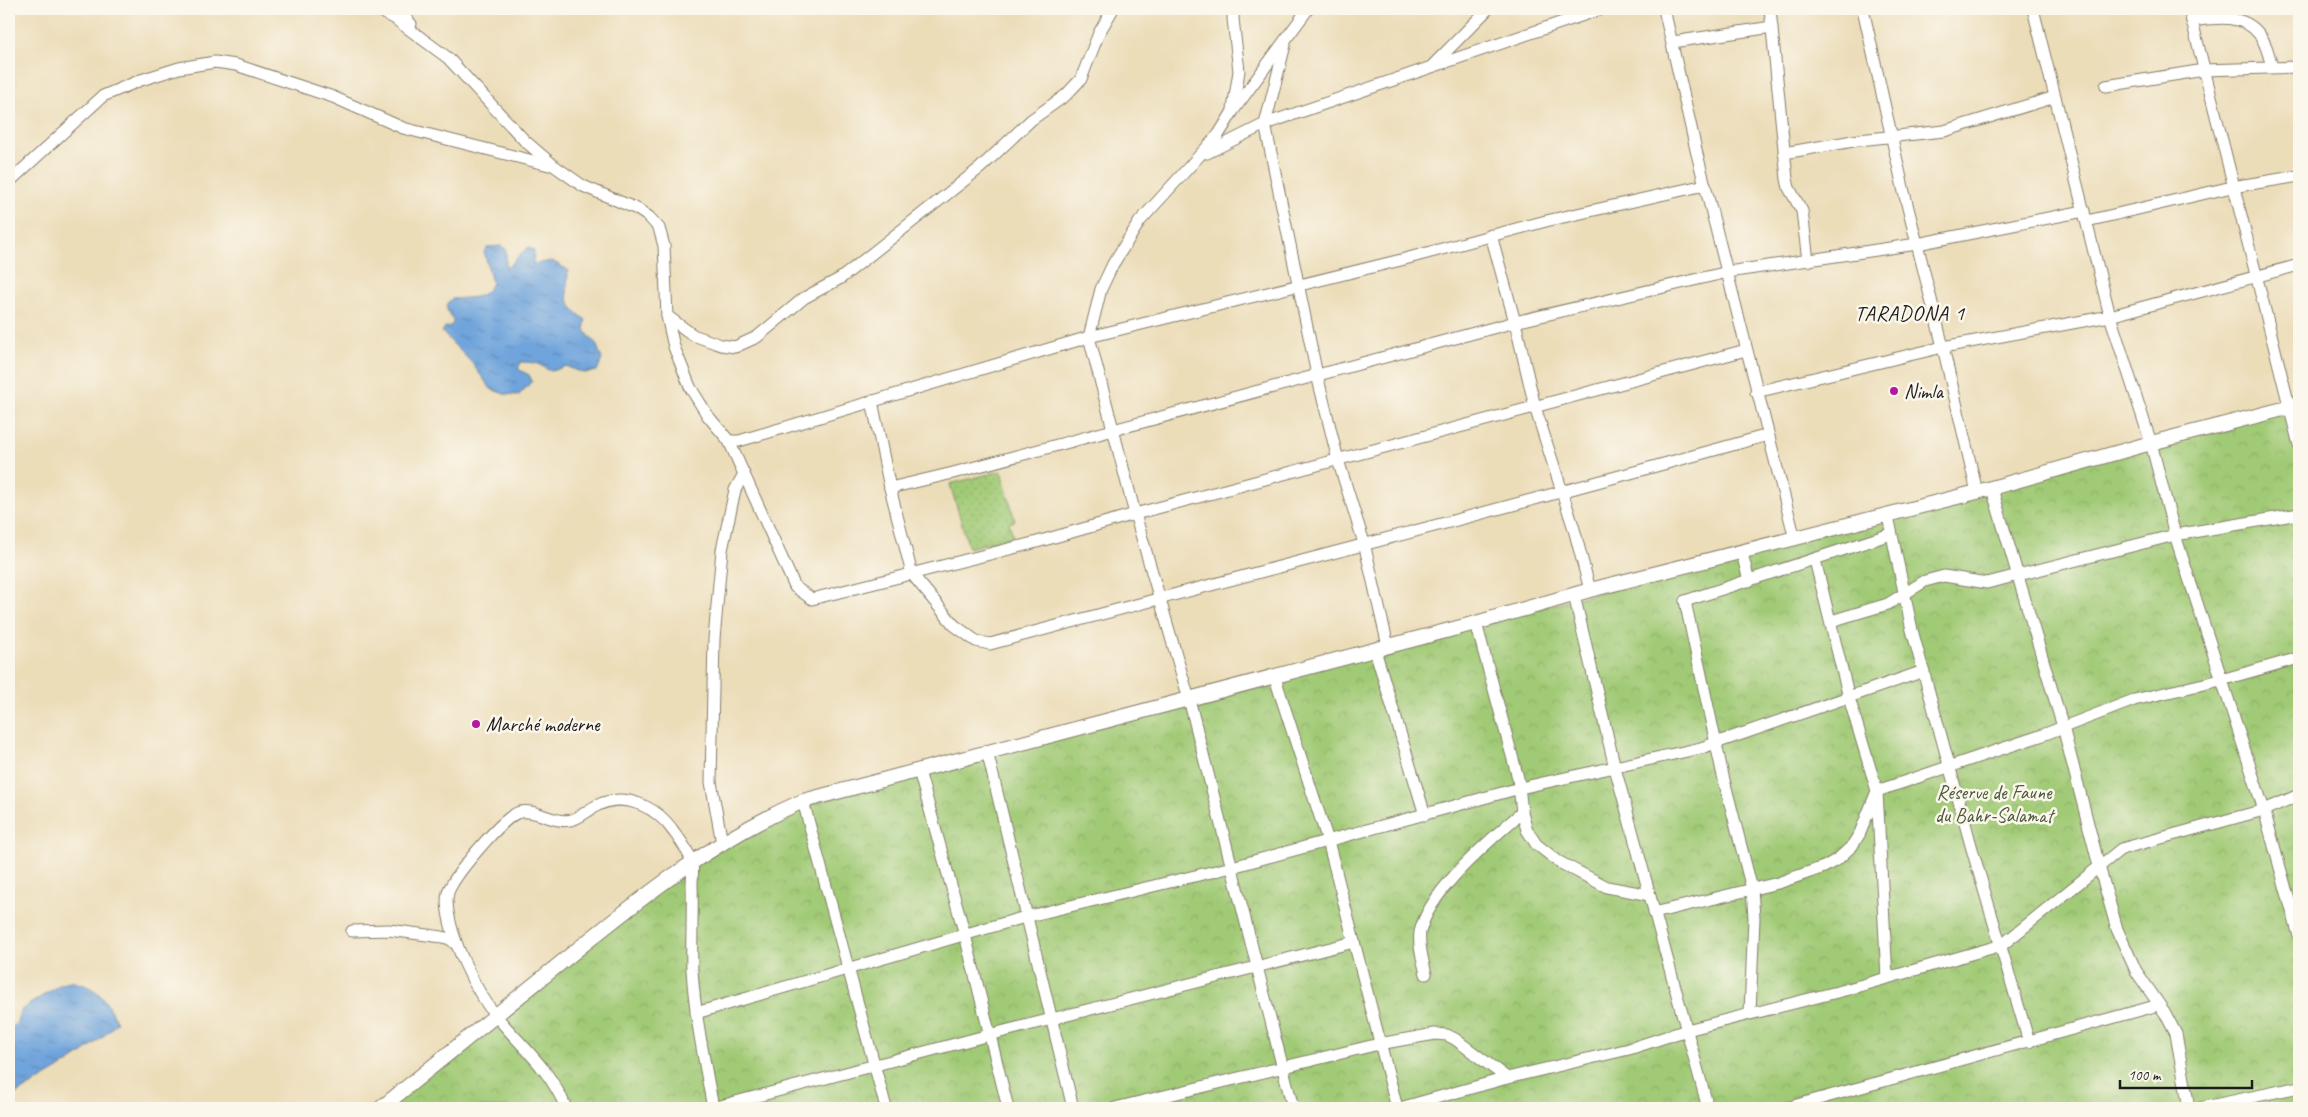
<svg xmlns="http://www.w3.org/2000/svg" width="2308" height="1117" font-family="Caveat,sans-serif">
  <defs>
    <pattern id="grass-dots" width="8" height="8" patternUnits="userSpaceOnUse" patternTransform="scale(1.25)"><rect width="8" height="8" fill="#a1ca76"/><path d="M2 2h.1M6 6h.1" fill="none" stroke="#8aad66" stroke-width="1.8" stroke-linecap="round"/></pattern>
    <pattern id="park-crowns" width="20" height="18" patternUnits="userSpaceOnUse" patternTransform="scale(1.25)"><rect width="20" height="18" fill="#a1ca76"/><path d="M2 6a3 3 0 1 1 6 0M12 15a3 3 0 1 1 6 0" fill="none" stroke="#8aad66"/></pattern>
    <pattern id="water-ripples" width="26" height="14" patternUnits="userSpaceOnUse" patternTransform="scale(1.25)"><rect width="26" height="14" fill="#70a4dc"/><path d="M2 4q2-2 4 0t4 0M15 11q2-2 4 0t4 0" fill="none" stroke="#5b85b2"/></pattern>
  </defs>
  <rect width="100%" height="100%" fill="#fbf7ec"/>
  <filter id="ink" filterUnits="userSpaceOnUse"><feTurbulence type="fractalNoise" baseFrequency=".02" numOctaves="2"/><feDisplacementMap in="SourceGraphic" scale="10" xChannelSelector="R" yChannelSelector="G"/><feConvolveMatrix kernelMatrix="1 2 1 2 8 2 1 2 1" color-interpolation-filters="sRGB"/></filter>
  <filter id="wash" filterUnits="userSpaceOnUse"><feTurbulence type="fractalNoise" baseFrequency=".0096" numOctaves="4" result="noise"/><feDisplacementMap in="SourceGraphic" scale="20" xChannelSelector="R" yChannelSelector="G"/><feGaussianBlur stdDeviation="1.12" result="paint"/><feColorMatrix in="noise" values="0 0 0 0 0 0 0 0 0 0 0 0 0 0 0 0 0 1.4 0 .05"/><feComposite in="paint" operator="in"/></filter>
  <g filter="url(#wash)">
    <rect width="100%" height="100%" fill="#ecddb9"/>
    <polygon fill="url(#grass-dots)" stroke="#5e7349" points="1001,471 1015,521 1009,523 1013,536 969,548 950,484"/>
    <polygon fill="url(#park-crowns)" stroke="#5e7349" points="2299,405 2299,1108 381,1108 621,914 773,814"/>
    <g fill="url(#water-ripples)" stroke="#46607c">
      <path d="M501,246L506,249V268C515,263 518,254 529,247L534,251L533,264L552,261L568,270C567,297 563,303 586,320C581,333 592,336 597,346C599,350 600,355 602,359L597,371L584,373L565,366C543,376 551,367 534,363C530,362 525,362 521,362L518,369L529,375L532,381L519,395L504,394L491,389L471,362L442,332L445,327L451,326L454,321L447,310V304L452,299C469,297 483,301 492,283L484,251L488,247Z"/>
      <path d="M72,981C102,990 102,996 117,1022C89,1055 45,1076 9,1098V1029L16,1024L22,1009L61,984Z"/>
    </g>
  </g>
  <g filter="url(#ink)">
    <g fill="none" stroke-linecap="round" stroke-linejoin="round">
      <g stroke="#847c6a" stroke-width="13">
        <g id="minor">
          <polyline points="376,9 394,18 448,58 525,141 553,165 583,186 637,209 649,217 659,228 664,246 667,316 674,347 690,387 708,416 729,441 795,587 812,599 1037,542 1135,514 1746,350"/>
          <polyline points="397,9 411,24"/>
          <polyline points="1664,9 1697,154 1795,539"/>
          <polyline points="1770,9 1787,179 1789,188 1802,211 1808,261"/>
          <polyline points="1863,9 1904,192 1943,347 1977,492"/>
          <polyline points="2033,9 2110,316 2151,443 2175,535 2264,810 2299,936"/>
          <polyline points="2189,9 2299,445"/>
          <path d="M2192,21C2214,18 2243,13 2259,34C2266,42 2269,56 2272,67"/>
          <polyline points="1673,42 1772,27"/>
          <polyline points="1285,45 1265,124 1317,375 1338,460 1364,543 1388,646"/>
          <polyline points="1433,65 1488,9"/>
          <polyline points="2106,86 2204,70 2299,67"/>
          <polyline points="1233,109 1239,71 1233,19 1234,9"/>
          <polyline points="1207,153 1265,124 1601,9"/>
          <polyline points="1784,153 1859,140 1944,131 2055,97"/>
          <polyline points="9,182 103,96 141,80 179,68 215,62 236,65 333,97 403,128 549,165"/>
          <polyline points="2087,221 2232,187 2299,176"/>
          <polyline points="1491,235 1515,322 1535,407 1574,529 1590,590"/>
          <polyline points="667,316 693,335 721,345 735,347 757,337 804,298 841,278 980,168 1031,120 1066,95 1081,79 1099,33 1113,9"/>
          <polyline points="1756,392 1943,347 2110,316 2299,265"/>
          <polyline points="872,401 890,488 953,473 1515,322 1728,272 1917,244 2084,211"/>
          <polyline points="729,441 739,441 1089,337 1401,260 1546,221 1705,185"/>
          <path d="M890,488L912,574L954,625L976,641L990,644C1249,574 1509,508 1768,435"/>
          <polyline points="1992,489 2063,727 2099,866 2117,929 2136,971 2165,1013 2176,1034 2189,1108"/>
          <polyline points="1888,516 1912,630 1972,849 2029,1042"/>
          <polyline points="1742,553 1749,581"/>
          <polyline points="1574,595 1615,768 1708,1108"/>
          <polyline points="1831,621 1888,604 1925,581 1944,576 1987,583 2175,535 2299,514"/>
          <polyline points="1375,650 1425,815"/>
          <polyline points="1274,675 1328,841 1397,1108"/>
          <polyline points="987,751 1073,1108"/>
          <polyline points="919,771 965,935 1008,1108"/>
          <polyline points="803,801 886,1108"/>
          <polyline points="1522,812 1527,830 1536,844 1559,862 1607,887 1650,895"/>
          <polyline points="722,843 711,782 714,639 722,550 735,490 744,474"/>
          <polyline points="1654,913 1778,883 1824,867 1838,859 1852,846 1860,833 1877,791 1849,698 1815,560"/>
          <polyline points="352,931 389,930 442,937 450,939 457,945"/>
          <path d="M1426,974C1423,961 1418,945 1420,932C1430,889 1490,841 1522,812L1518,778L1476,623"/>
          <polyline points="1887,978 1877,791 2040,736 2134,700 2221,680 2299,658"/>
          <polyline points="696,1013 1025,917 1232,867 1520,788 1701,748 1924,671"/>
          <polyline points="1750,1013 1754,918 1752,889 1723,776 1685,601 1891,534"/>
          <path d="M566,1108C550,1069 523,1048 497,1017C475,991 449,937 447,902C447,897 448,890 451,886C459,871 505,814 520,812C538,809 553,824 571,820C580,818 588,810 596,806C625,791 657,807 674,832C680,840 688,850 691,860C694,866 692,877 692,884C693,913 691,942 692,970C695,1017 705,1063 713,1108"/>
          <polyline points="713,1108 989,1035 1354,942"/>
          <polyline points="1115,1108 1379,1044 1435,1034 1447,1035 1455,1039 1507,1078"/>
          <polyline points="1293,1108 1189,699 1135,514 1089,337 1101,289 1113,264 1140,221 1219,134 1233,111 1308,9"/>
          <polyline points="1400,1108 1507,1078 1629,1049 1687,1030 1845,990 2002,945 2121,849 2264,810 2299,795"/>
          <polyline points="1786,1108 2159,1005"/>
          <polyline points="2200,1108 2299,1087"/>
        </g>
      </g>
      <g stroke="#847c6a" stroke-width="16">
        <path id="major" d="M381,1108C438,1062 495,1016 552,970C632,905 708,842 803,801L1476,623L1590,590L1977,492L2151,443L2299,405"/>
      </g>
      <use href="#minor" stroke="#fff" stroke-width="11"/>
      <use href="#major" stroke="#fff" stroke-width="14"/>
    </g>
  </g>
  <g fill="#b5179e" stroke="#fbf7ec" stroke-width="2">
    <circle cx="1894" cy="391" r="5"/>
    <circle cx="476" cy="724" r="5"/>
  </g>
  <g text-anchor="middle" stroke-width="5" stroke-linejoin="round" paint-order="stroke">
    <g font-size="20" fill="#1c1c1c" stroke="#fbf7ec" text-anchor="start">
      <text x="1904" y="398">Nimla</text>
      <text x="486" y="731">Marché moderne</text>
    </g>
    <g font-size="20" fill="#4b593c" stroke="#fbf7ec">
      <text x="1994" y="799">Réserve de Faune<tspan x="1994" dy="23">du Bahr-Salamat</tspan></text>
    </g>
    <g font-size="21" letter-spacing="1" fill="#1c1c1c" stroke="#fbf7ec">
      <text x="1910" y="320">TARADONA 1</text>
    </g>
  </g>
  <rect width="2308" height="1117" fill="none" stroke="#fbf7ec" stroke-width="30"/>
  <path d="M2120 1080v8h132v-8" fill="none" stroke="#1c1c1c" stroke-width="2.5"/>
  <text x="2128" y="1080" font-size="15" fill="#1c1c1c" stroke="#fbf7ec" stroke-width="4" paint-order="stroke">100 m</text>
</svg>
